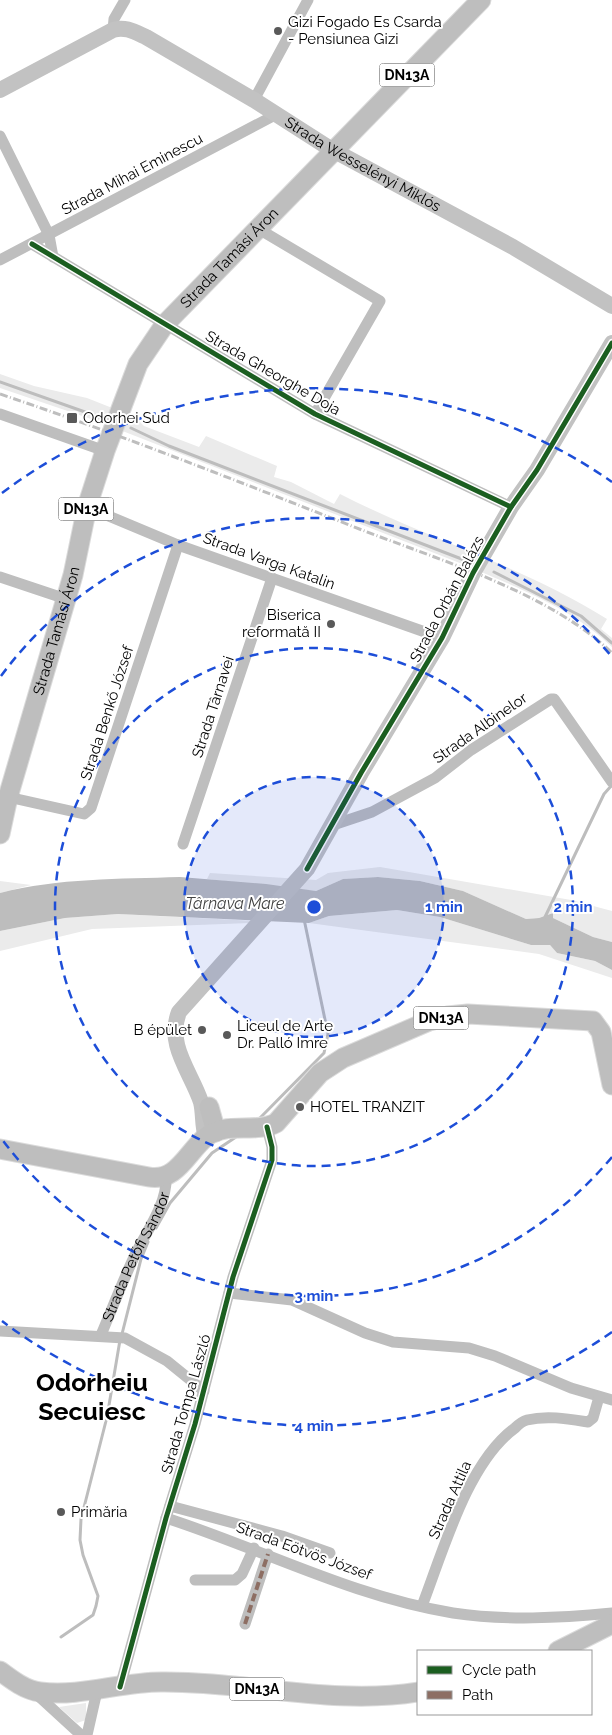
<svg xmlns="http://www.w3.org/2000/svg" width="612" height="1735" font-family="Raleway,sans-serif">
  <rect width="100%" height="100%" fill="#fff"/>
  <g fill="#ebebeb">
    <path d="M0,374L34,386L87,398L135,417L144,426L199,447L206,436L277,466L274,477L291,482L334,504L340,494C428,539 523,566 607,619L601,629L612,638V647C572,608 520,589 470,567L97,421L0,388Z"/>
    <polygon points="380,867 571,900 612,911 612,942 593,937 553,918 553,913 539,918 526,919 463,891 420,881 378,877 343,879 316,891 207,879 210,873 316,880 328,873"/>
    <polygon points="0,881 31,885 0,893"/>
    <polygon points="397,910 440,917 531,945 550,945 557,953 595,961 612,970 612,978 539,954 309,923 329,916"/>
    <polygon points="118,914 273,922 92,929 0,951 0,931 65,918"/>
    <polygon points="86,1703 86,1720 77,1723 59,1707"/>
  </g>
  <path fill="#bdbdbd" d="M180,877L266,884L316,891L343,879L378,877L420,881L463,891L526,919L539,918L553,913V918L593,937L612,942V970L595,961L557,953L550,945H531L440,917L397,910L329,916L309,923L118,914L65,918L0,931V893C59,878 119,879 180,877Z"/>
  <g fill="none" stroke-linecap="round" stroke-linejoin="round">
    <g stroke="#bdbdbd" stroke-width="3">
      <polyline points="0,382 102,418"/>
      <polyline points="131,428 169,446 472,563"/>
      <polyline points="494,572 581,616 612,643"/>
      <polyline points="545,917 604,794 612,785"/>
      <polyline points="258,1120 324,1053 328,1034 304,919"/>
      <polyline points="156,1228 170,1203 212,1153 239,1135"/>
      <polyline points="122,1334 141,1259 148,1242"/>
      <polyline points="61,1637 93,1615 96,1606 98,1596 83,1555 80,1540 81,1519 107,1417 120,1340"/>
    </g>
    <g stroke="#dbdbdb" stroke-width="21">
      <g id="primary">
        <path id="s3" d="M0,834L8,797L73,575L87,507L105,451L138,364L165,324L481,0"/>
        <polyline points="209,1107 216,1132"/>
        <path d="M0,1149L149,1177C177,1182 187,1152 206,1137C225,1121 255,1134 276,1123L320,1073L343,1058L429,1021L448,1016L468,1014L593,1021L601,1032L612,1085"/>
        <polyline points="558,1651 612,1624"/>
        <path d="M0,1671C12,1680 25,1690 40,1692C81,1697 121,1682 161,1682C246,1681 333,1706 418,1692"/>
      </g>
    </g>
    <g stroke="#bebebe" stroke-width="11">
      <polyline points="113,30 114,19 125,0"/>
      <polyline points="254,100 308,0"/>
      <polyline points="0,136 49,235 53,257"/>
      <polyline points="257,228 380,301 315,414"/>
      <polyline points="32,244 315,414 511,507"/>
      <polyline points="0,260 277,114"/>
      <polyline points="0,414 105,451"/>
      <polyline points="87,507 178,545 442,638"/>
      <polyline points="0,577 66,599"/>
      <polyline points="8,797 84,814 91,808 178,545"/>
      <polyline points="333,825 372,812 435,778 471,750 551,699 554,699 612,782"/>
      <polyline points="183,844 272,578"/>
      <polyline points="229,1293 292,1300 365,1333 393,1342 469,1348 495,1356 571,1388 612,1400"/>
      <polyline points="0,1331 125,1338 167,1361 204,1391"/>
      <path id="s1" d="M101,1335C112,1309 122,1283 134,1257C145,1233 168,1204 166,1176"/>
      <polyline points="170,1506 282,1536 330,1553"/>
      <path d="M166,1518C262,1549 353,1597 453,1613C506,1621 560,1618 612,1613"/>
      <polyline points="195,1580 235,1580 242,1574 254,1548"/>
      <path d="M422,1606C443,1552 467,1463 515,1428C518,1425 523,1421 527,1420C547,1415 569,1419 588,1422L593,1418L599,1397"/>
      <polyline points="245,1624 268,1554"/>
      <polyline points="120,1687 166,1518 195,1424 233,1277 272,1160 272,1147 267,1127"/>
      <polyline points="33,1691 81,1735"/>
      <polyline points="87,1735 97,1691"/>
    </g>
    <g stroke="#c2c2c2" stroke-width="16">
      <path id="s2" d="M0,90L113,30C125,26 135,32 146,37L254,100L329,148L513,247L612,306"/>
      <path d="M206,1137C202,1126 204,1114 201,1102C191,1072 166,1045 179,1012L307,869L361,773L442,638L473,573L511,507L537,470L612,343"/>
    </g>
    <use href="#primary" stroke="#bebebe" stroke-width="19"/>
    <path stroke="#bebebe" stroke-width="3" stroke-dasharray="8 2.5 1 2.5" stroke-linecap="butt" d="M0,394C122,435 242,483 362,530C442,561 550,593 612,653"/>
    <polyline stroke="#8d6e63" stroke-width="4" stroke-dasharray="8 4" stroke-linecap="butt" points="245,1624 268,1554"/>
    <g stroke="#fff" stroke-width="8">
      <g id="cycleway">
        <polyline points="32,244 315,414 511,507"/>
        <polyline points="307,869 361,773 442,638 473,573 511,507 537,470 612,343"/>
        <polyline points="120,1687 166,1518 195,1424 233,1277 272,1160 272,1147 267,1127"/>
      </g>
    </g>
    <use href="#cycleway" stroke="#1b5e20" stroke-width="5"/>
  </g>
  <circle cx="314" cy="907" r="130" fill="#1d4ed8" fill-opacity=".12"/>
  <g fill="none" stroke="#1d4ed8" stroke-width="2.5" stroke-dasharray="9 6">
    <circle cx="314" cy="907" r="130"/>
    <circle cx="314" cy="907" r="259"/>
    <path d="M612 1157A389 389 0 0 1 1 1138M1 676A389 389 0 0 1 612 657"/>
    <path d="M612 1332A519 519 0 0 1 2 1321M2 493A519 519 0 0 1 612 482"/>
  </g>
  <g fill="#595959" stroke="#fff" stroke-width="2">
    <circle cx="278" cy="31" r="5"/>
    <rect x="66" y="412" width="12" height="12" rx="2.5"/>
    <circle cx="331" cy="624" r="5"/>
    <circle cx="202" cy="1030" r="5"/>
    <circle cx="227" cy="1035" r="5"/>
    <circle cx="300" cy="1107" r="5"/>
    <circle cx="61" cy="1512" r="5"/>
  </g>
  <g text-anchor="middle" stroke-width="4" stroke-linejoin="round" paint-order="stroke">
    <g fill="#fff" stroke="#4c4c4c" stroke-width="1">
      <rect x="379.5" y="63.5" width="55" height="23" rx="4"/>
      <rect x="58.5" y="497.5" width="55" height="23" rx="4"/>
      <rect x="413.5" y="1006.5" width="55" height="23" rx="4"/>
      <rect x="229.5" y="1677.5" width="55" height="23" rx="4"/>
    </g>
    <g font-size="14" font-weight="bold" fill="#000">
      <text x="407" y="80">DN13A</text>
      <text x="86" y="514">DN13A</text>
      <text x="441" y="1023">DN13A</text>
      <text x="257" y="1694">DN13A</text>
    </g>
    <g font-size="15" fill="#000" stroke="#fff" text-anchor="start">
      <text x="288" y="27">Gizi Fogado Es Csarda<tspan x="288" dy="17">- Pensiunea Gizi</tspan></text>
      <text x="83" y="423">Odorhei Sud</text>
      <text x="321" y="620" text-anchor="end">Biserica<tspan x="321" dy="17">reformată II</tspan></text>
      <text x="237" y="1031">Liceul de Arte<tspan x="237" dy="17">Dr. Palló Imre</tspan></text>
      <text x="192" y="1035" text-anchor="end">B épület</text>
      <text x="310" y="1112">HOTEL TRANZIT</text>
      <text x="71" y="1517">Primăria</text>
    </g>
    <g font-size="15" fill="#000" stroke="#fff">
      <text dy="5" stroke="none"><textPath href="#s2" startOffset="414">Strada Wesselényi Miklós</textPath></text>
      <text transform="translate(132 174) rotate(-28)" y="5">Strada Mihai Eminescu</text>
      <text dy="5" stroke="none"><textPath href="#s3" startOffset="631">Strada Tamási Áron</textPath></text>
      <text transform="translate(273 373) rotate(30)" y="5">Strada Gheorghe Doja</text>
      <text transform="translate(269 561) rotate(20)" y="5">Strada Varga Katalin</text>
      <text transform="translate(447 599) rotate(-62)" y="5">Strada Orbán Balázs</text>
      <text dy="5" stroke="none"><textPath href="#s3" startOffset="211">Strada Tamási Áron</textPath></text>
      <text transform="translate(213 707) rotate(-72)" y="5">Strada Târnavei</text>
      <text transform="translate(107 713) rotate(-72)" y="5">Strada Benkő József</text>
      <text transform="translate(480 728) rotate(-35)" y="5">Strada Albinelor</text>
      <text dy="5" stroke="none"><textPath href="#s1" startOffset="86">Strada Petőfi Sándor</textPath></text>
      <text transform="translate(186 1404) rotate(-74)" y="5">Strada Tompa László</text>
      <text transform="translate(450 1500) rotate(-66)" y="5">Strada Attila</text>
      <text transform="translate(304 1551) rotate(20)" y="5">Strada Eötvös József</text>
    </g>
    <g font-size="16" font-style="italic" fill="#424242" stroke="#fff">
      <text x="235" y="909">Târnava Mare</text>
    </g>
    <g font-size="25" font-weight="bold" fill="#000" stroke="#fff">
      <text x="92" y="1391">Odorheiu<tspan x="92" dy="29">Secuiesc</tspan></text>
    </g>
  </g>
  <circle cx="314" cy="907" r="8" fill="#1d4ed8" stroke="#fff" stroke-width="2.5"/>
  <g font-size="15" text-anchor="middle" font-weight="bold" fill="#1d4ed8" stroke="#fff" stroke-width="4" stroke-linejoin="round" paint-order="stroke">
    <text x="444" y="912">1 min</text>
    <text x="573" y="912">2 min</text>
    <text x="314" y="1301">3 min</text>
    <text x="314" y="1431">4 min</text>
  </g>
  <rect x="417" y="1650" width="175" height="65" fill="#ffffff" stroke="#999999"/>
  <rect x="427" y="1666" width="25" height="8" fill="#1b5e20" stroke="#999999"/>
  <text x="462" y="1675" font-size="15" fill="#000000">Cycle path</text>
  <rect x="427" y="1691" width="25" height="8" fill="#8d6e63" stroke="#999999"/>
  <text x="462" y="1700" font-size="15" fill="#000000">Path</text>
</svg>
